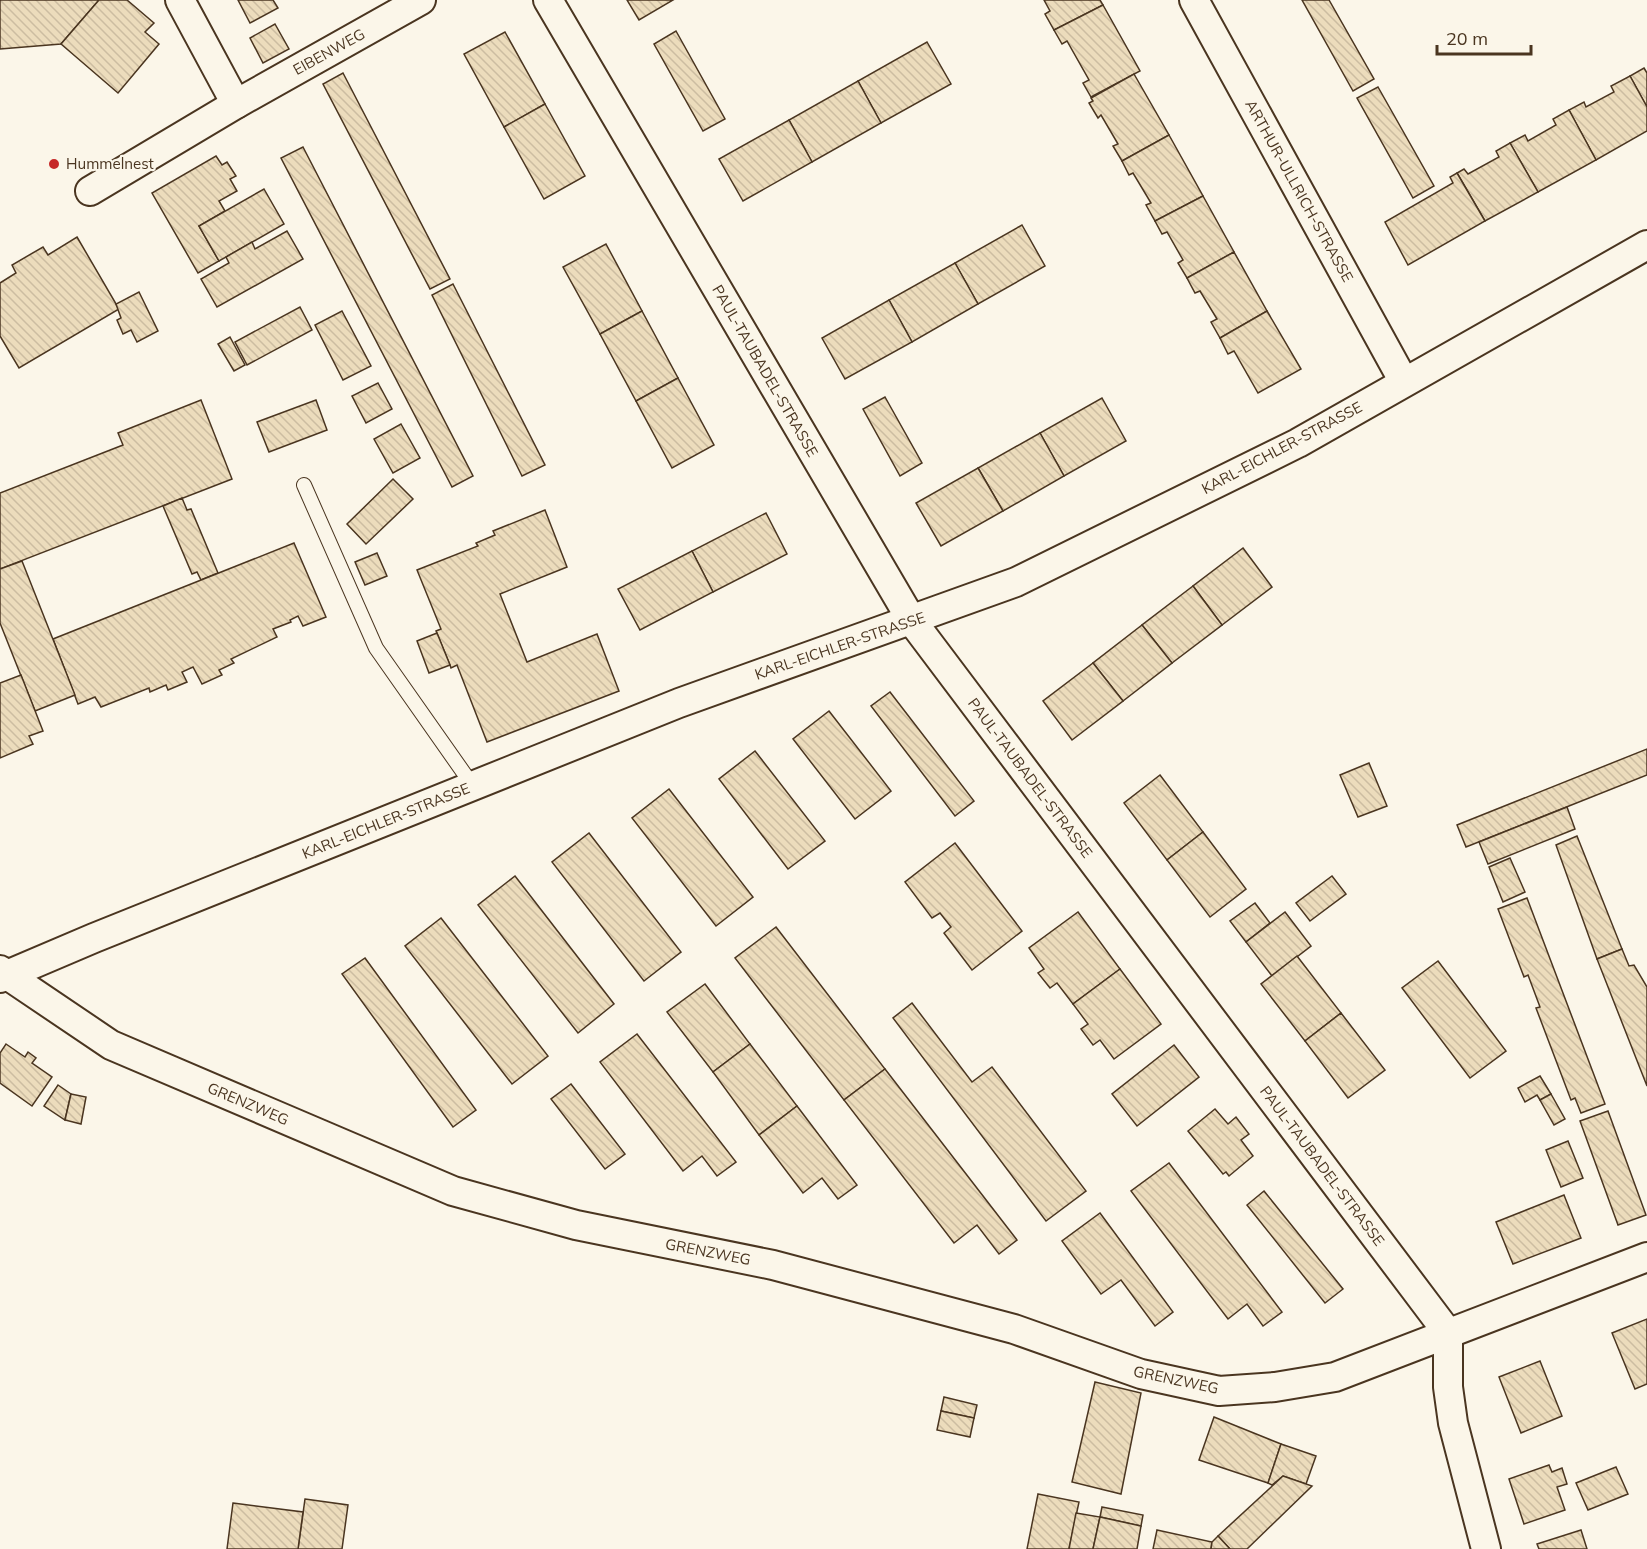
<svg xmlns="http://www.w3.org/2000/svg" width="1647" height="1549" font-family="Mulish,sans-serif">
  <defs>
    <pattern id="building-back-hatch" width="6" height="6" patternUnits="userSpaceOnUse" patternTransform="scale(1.5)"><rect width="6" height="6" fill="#ecdcbc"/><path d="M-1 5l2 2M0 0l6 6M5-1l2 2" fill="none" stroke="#ccbda1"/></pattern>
  </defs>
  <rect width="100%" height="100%" fill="#fbf6e9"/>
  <g fill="url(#building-back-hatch)" stroke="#4a3520" stroke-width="1.5">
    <polygon points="0,0 99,0 61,44 0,49"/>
    <polygon points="99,0 127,0 154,23 145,32 159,44 118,93 61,44"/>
    <polygon points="238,0 273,0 278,8 250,23"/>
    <polygon points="627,0 673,0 639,20"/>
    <polygon points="1044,0 1100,0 1103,5 1054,30 1045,14 1050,11"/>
    <polygon points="1302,0 1329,0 1374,79 1353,91"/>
    <polygon points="1103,5 1140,71 1091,97 1083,83 1089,80 1067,41 1062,44 1054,30"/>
    <polygon points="275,24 289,49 263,63 250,38"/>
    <polygon points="676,31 725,119 703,131 654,44"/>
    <polygon points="505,32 545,104 504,127 464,54"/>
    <polygon points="927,42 951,84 881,123 858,81"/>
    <polygon points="1644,68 1647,73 1647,107 1630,76"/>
    <polygon points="343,73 450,279 430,289 323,84"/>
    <polygon points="1134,74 1169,135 1122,161 1113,146 1118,144 1101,115 1098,118 1089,103 1093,101 1091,98"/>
    <polygon points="1630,76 1647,107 1647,131 1596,160 1569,110 1584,102 1586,107 1614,92 1611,86"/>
    <polygon points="858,81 881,123 812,162 789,120"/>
    <polygon points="1378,87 1434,186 1413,198 1357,98"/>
    <polygon points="545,104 585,176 544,199 504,127"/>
    <polygon points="1569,110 1596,160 1538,192 1510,143 1525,135 1528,141 1556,125 1553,119"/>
    <polygon points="789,120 812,162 743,201 719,159"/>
    <polygon points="1169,135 1203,196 1155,221 1146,205 1151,203 1133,173 1129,175 1122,161"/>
    <polygon points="1510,143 1538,192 1485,221 1457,173 1464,169 1468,174 1499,157 1496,151"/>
    <polygon points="303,147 473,476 452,487 281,158"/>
    <polygon points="216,156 222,165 227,162 236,176 230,179 237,191 219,201 225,211 199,226 219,261 198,273 152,193"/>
    <polygon points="1457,173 1485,221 1408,265 1385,222 1453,183 1450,177"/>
    <polygon points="264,189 284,224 219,261 199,226"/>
    <polygon points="1203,196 1234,252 1187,278 1178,263 1183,260 1167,232 1162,234 1155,221"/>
    <polygon points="1022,225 1045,266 978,304 955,263"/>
    <polygon points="287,231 303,259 217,307 201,279 229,263 226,257 252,242 255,249"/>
    <polygon points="77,237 119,309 19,368 0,336 0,283 16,273 12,265 43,247 48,255"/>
    <polygon points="606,244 642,311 600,334 563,267"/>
    <polygon points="1234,252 1267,311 1220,338 1211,322 1217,319 1200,291 1195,293 1187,278"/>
    <polygon points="955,263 978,304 912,342 889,300"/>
    <polygon points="453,284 545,465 522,476 432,295"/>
    <polygon points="139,292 158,331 137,342 131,330 123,334 117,320 121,318 116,304"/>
    <polygon points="889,300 912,342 845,379 822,338"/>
    <polygon points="300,307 312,330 247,365 235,342"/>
    <polygon points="342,311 371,366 343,380 315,325"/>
    <polygon points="642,311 678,378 636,401 600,334"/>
    <polygon points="1267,311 1301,369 1258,393 1234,351 1228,354 1220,338"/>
    <polygon points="230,337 245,365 234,371 218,344"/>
    <polygon points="678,378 714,445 672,468 636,401"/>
    <polygon points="378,383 392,409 366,423 352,396"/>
    <polygon points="885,397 922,463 900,476 863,409"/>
    <polygon points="1102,398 1126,441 1064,476 1040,433"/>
    <polygon points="201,400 232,479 0,569 0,493 123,445 118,433"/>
    <polygon points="316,400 327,430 269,452 257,422"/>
    <polygon points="401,424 420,458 393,473 374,439"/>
    <polygon points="1040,433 1064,476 1003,511 978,468"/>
    <polygon points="978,468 1003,511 941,546 916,503"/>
    <polygon points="393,479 413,499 366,544 347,524"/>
    <polygon points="182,498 187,510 191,509 218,573 201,580 197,572 192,574 163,506"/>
    <polygon points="545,510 567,567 500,594 527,662 597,634 619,691 487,742 457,665 451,668 450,665 436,631 441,629 417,570 478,546 476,543 495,535 493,531"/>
    <polygon points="766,513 787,554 713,592 692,551"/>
    <polygon points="294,543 326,617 303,626 298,616 290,620 291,622 273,629 277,637 231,659 234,663 219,670 222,675 202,684 193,667 182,672 187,682 168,690 166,685 150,692 149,688 101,707 95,697 78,704 53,639"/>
    <polygon points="1243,548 1272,587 1222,625 1193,586"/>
    <polygon points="692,551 713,592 640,630 618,589"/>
    <polygon points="377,553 387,576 365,585 355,562"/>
    <polygon points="22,561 75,695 35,711 0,623 0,569"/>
    <polygon points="1193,586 1222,625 1172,663 1142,625"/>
    <polygon points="1142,625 1172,663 1123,701 1093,663"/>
    <polygon points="437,633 450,665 429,673 417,641"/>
    <polygon points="1093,663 1123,701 1072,740 1043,701"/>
    <polygon points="21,675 43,731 29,736 33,744 0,758 0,683"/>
    <polygon points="890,692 974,801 955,816 871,706"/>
    <polygon points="829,711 891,791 855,819 793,739"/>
    <polygon points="1647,749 1647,775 1466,847 1457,825"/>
    <polygon points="755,751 825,841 788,869 719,779"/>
    <polygon points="1369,763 1387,806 1358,817 1340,775"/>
    <polygon points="1160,775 1203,832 1167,860 1124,803"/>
    <polygon points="669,789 753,897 716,926 632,818"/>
    <polygon points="1567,807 1575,829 1488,864 1479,842"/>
    <polygon points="1203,832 1246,889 1210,917 1167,860"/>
    <polygon points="589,833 681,952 644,981 552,862"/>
    <polygon points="1577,836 1622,949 1597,959 1556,845"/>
    <polygon points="955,843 1022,931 972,970 944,933 951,927 940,913 932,918 905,882"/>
    <polygon points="1510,858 1525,892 1503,902 1489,867"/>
    <polygon points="515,876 614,1004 578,1033 478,905"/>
    <polygon points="1332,876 1346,894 1310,921 1296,903"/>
    <polygon points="1527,898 1605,1104 1581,1113 1575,1098 1571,1100 1536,1008 1540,1007 1528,975 1524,977 1498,909"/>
    <polygon points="1255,903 1270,923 1246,942 1230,921"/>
    <polygon points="1078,912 1120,969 1073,1004 1057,983 1050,988 1038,973 1044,969 1029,948"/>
    <polygon points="1285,912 1311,946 1272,976 1246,942"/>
    <polygon points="441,918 548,1056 512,1084 405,946"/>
    <polygon points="776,927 885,1069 844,1100 735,958"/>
    <polygon points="1622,949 1629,966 1634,965 1647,987 1647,1086 1597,959"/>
    <polygon points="1297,956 1341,1013 1305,1041 1261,984"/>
    <polygon points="365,958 476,1110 453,1127 342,974"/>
    <polygon points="1438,961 1506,1051 1470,1078 1402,988"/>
    <polygon points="1120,969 1161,1024 1114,1059 1100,1040 1093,1045 1081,1029 1088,1024 1073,1004"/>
    <polygon points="705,984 750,1044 713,1072 667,1012"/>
    <polygon points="912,1003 972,1082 992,1067 1086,1191 1046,1221 893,1018"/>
    <polygon points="1341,1013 1385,1070 1348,1098 1305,1041"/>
    <polygon points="637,1034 736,1162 717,1176 702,1156 683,1171 600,1062"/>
    <polygon points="6,1044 25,1057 28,1052 36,1058 32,1063 52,1077 32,1106 0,1083 0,1053"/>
    <polygon points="750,1044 797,1106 759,1135 713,1072"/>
    <polygon points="1174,1045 1199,1077 1137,1126 1112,1094"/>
    <polygon points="885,1069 1017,1240 999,1254 977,1225 954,1243 844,1100"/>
    <polygon points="1540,1076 1551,1094 1540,1100 1537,1095 1525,1102 1518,1088"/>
    <polygon points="571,1084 625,1154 605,1169 551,1099"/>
    <polygon points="58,1085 71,1094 65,1120 44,1106"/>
    <polygon points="71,1094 86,1097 81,1124 65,1120"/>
    <polygon points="1551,1094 1565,1119 1554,1125 1540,1100"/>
    <polygon points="797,1106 857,1185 838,1199 822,1178 803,1193 759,1135"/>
    <polygon points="1215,1109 1228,1124 1236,1117 1249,1134 1241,1140 1253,1156 1229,1176 1226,1172 1223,1174 1188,1131"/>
    <polygon points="1608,1111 1646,1215 1618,1225 1580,1121"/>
    <polygon points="1568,1141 1583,1178 1561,1187 1546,1150"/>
    <polygon points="1169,1163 1282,1312 1263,1326 1247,1304 1228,1319 1131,1191"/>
    <polygon points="1264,1191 1343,1289 1325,1303 1247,1205"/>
    <polygon points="1564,1195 1581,1238 1513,1264 1496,1222"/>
    <polygon points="1100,1213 1173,1312 1155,1326 1121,1280 1101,1294 1062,1241"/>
    <polygon points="1647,1319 1647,1384 1635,1389 1612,1333"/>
    <polygon points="1540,1361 1562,1416 1521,1433 1499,1377"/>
    <polygon points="1095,1382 1141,1393 1121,1494 1072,1482"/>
    <polygon points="944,1397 977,1405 974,1418 941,1411"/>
    <polygon points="941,1411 974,1418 970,1437 937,1430"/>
    <polygon points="1214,1417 1281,1444 1268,1483 1199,1460"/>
    <polygon points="1281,1444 1316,1456 1306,1484 1283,1476 1272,1485 1268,1483"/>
    <polygon points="1549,1465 1552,1472 1562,1468 1567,1484 1557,1487 1565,1510 1524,1524 1509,1479"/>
    <polygon points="1616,1467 1628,1494 1588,1510 1576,1483"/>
    <polygon points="1283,1476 1312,1486 1247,1549 1230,1549 1218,1536"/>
    <polygon points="1038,1494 1079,1502 1069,1549 1027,1549"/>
    <polygon points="305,1499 348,1505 342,1549 298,1549"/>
    <polygon points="233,1503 303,1512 298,1549 227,1549"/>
    <polygon points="1102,1507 1143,1515 1141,1526 1100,1517"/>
    <polygon points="1076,1513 1100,1517 1093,1549 1069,1549"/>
    <polygon points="1100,1517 1141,1526 1137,1549 1093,1549"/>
    <polygon points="1157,1530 1212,1542 1211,1549 1153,1549"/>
    <polygon points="1581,1530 1587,1549 1539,1549 1537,1544"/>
    <polygon points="1218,1536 1230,1549 1211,1549 1212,1542"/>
  </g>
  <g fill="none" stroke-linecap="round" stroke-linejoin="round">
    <g stroke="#4a3520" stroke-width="16">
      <polyline id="service" points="304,485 376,648 473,786"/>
    </g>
    <g stroke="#4a3520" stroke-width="32">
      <g id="minor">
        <polyline points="180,0 236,104"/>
        <polyline points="548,0 912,621 1448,1333 1448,1387 1453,1423 1486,1549"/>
        <polyline points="1194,0 1404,382"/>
        <polyline points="90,191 236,104 421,0"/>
        <polyline points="0,970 111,1045 453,1191 576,1225 773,1265 1014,1329 1141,1374 1219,1391 1275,1387 1335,1377 1647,1257"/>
        <polyline points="0,978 94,938 679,703 1016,582 1298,443 1647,245"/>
      </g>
    </g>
    <use href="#service" stroke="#fbf6e9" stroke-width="14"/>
    <use href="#minor" stroke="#fbf6e9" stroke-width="28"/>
  </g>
  <circle fill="#c62828" stroke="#fbf6e9" stroke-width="2" cx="54" cy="164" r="6"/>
  <g text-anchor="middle" stroke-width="4.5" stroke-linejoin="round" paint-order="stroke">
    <g font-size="15" fill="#4a3520" stroke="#fbf6e9">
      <text transform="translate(329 52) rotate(-29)" y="5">EIBENWEG</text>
      <text transform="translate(1299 191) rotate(61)" y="5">ARTHUR-ULLRICH-STRASSE</text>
      <text transform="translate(765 371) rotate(60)" y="5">PAUL-TAUBADEL-STRASSE</text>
      <text transform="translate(1282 448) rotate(-28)" y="5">KARL-EICHLER-STRASSE</text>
      <text transform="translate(840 646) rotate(-19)" y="5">KARL-EICHLER-STRASSE</text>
      <text transform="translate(1030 778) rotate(53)" y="5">PAUL-TAUBADEL-STRASSE</text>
      <text transform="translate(386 821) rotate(-22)" y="5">KARL-EICHLER-STRASSE</text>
      <text transform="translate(248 1104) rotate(23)" y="5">GRENZWEG</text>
      <text transform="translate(1322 1166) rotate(53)" y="5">PAUL-TAUBADEL-STRASSE</text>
      <text transform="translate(708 1252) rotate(11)" y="5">GRENZWEG</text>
      <text transform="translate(1176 1380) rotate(12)" y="5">GRENZWEG</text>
    </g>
    <g font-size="15" fill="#4a3520" stroke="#fbf6e9" text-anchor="start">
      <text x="66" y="169">Hummelnest</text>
    </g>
  </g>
  <path d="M1437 45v9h94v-9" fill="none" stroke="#4a3520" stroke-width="3"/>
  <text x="1446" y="45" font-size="18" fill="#4a3520" stroke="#fbf6e9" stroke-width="4.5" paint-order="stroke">20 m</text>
</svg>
